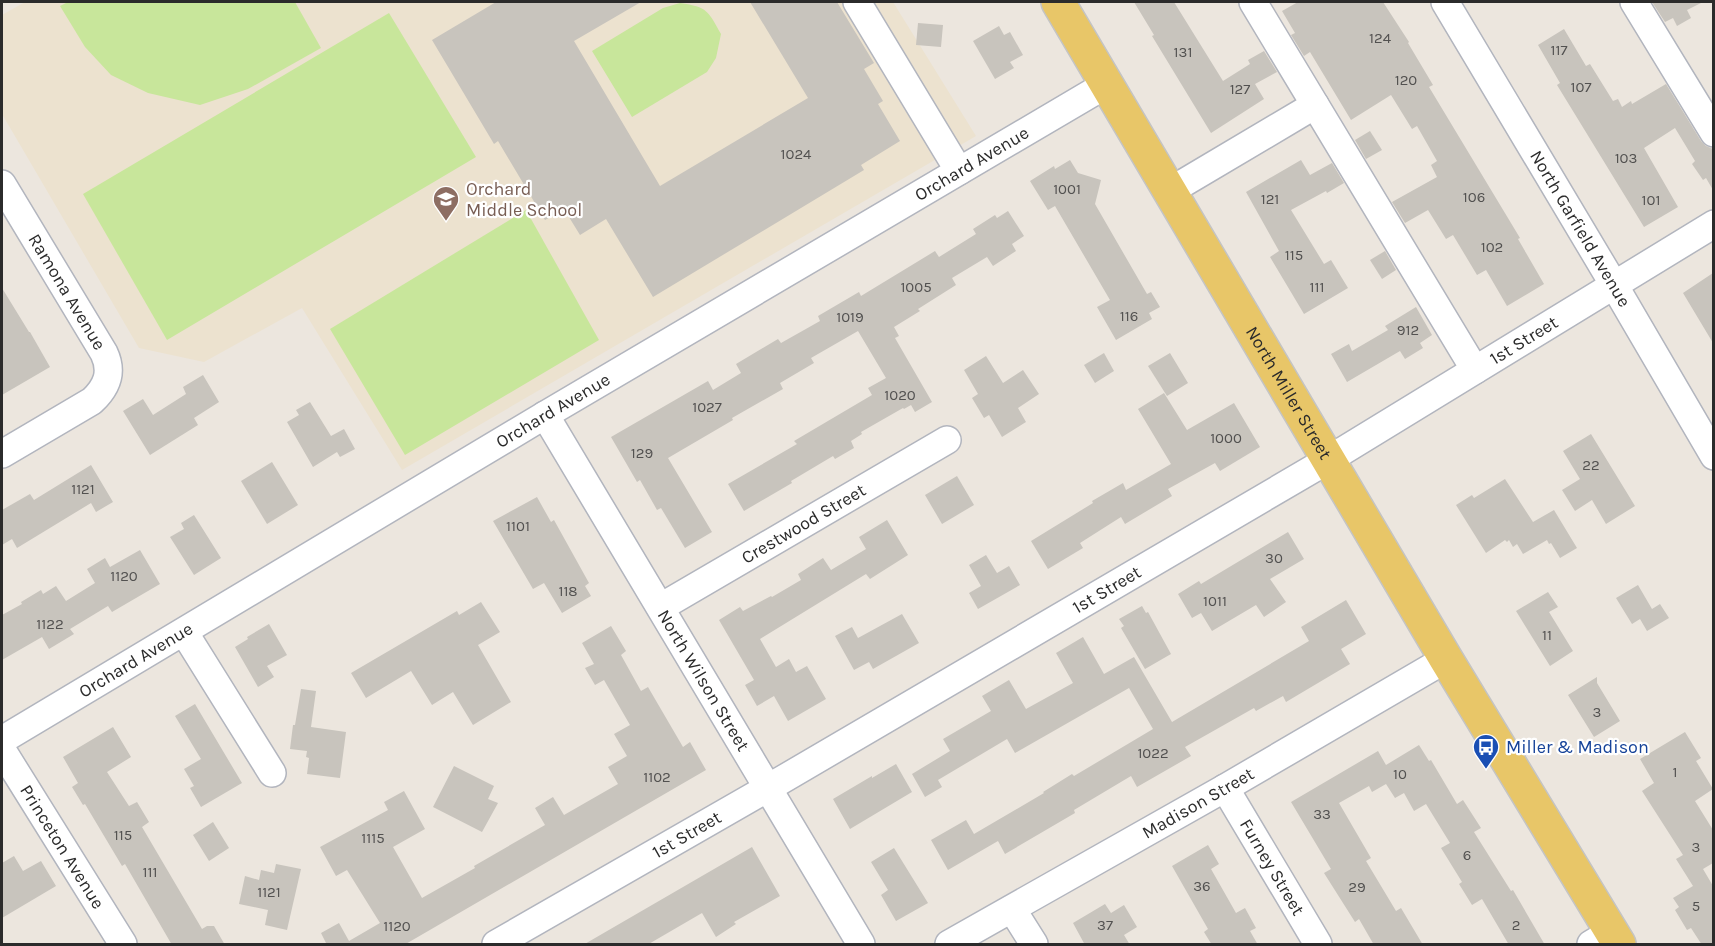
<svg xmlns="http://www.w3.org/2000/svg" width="1715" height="946" font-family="Karla,sans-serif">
  <rect width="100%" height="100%" fill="#ece6de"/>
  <polygon fill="#ece2cf" points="25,2 893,2 976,136 402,470 302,308 204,362 139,348 2,114 2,15"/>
  <g fill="#c8e69b">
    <polygon points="68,2 295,2 321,48 248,89 200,105 148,93 111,75 85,47 60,6"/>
    <path d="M680,3C708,7 708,11 721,34L716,58L707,72L632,117L592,51L663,8Z"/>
    <polygon points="389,13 476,157 167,340 83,194"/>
    <polygon points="526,210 599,340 405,455 330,329"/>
  </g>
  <g fill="#c8c4bd">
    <polygon points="496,2 641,2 574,41 660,186 808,98 750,2 837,2 874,63 864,69 883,101 878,104 900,141 861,165 864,170 653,297 606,219 580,235 564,209 545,220 498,141 494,144 432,40"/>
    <polygon points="1134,2 1174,2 1223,81 1250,64 1248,60 1264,51 1277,72 1255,84 1264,99 1211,133 1152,36 1154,35"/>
    <polygon points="1298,2 1383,2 1409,42 1408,43 1433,85 1429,87 1520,238 1518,239 1544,284 1507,306 1486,270 1477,275 1453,235 1446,239 1428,210 1405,223 1392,202 1437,177 1431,165 1437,161 1417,126 1412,129 1391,95 1351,120 1310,52 1304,56 1291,35 1295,33 1282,11"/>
    <polygon points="1652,2 1703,2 1687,10 1691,18 1677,26 1673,18 1665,22"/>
    <polygon points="918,23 943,25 941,47 916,45"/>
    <polygon points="999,26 1004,35 1010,32 1023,55 1010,62 1014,68 995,79 973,41"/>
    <polygon points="1564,29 1586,66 1590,64 1613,101 1618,99 1622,107 1631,101 1632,104 1666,84 1701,141 1706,146 1713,149 1713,190 1706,178 1703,180 1692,164 1695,161 1675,128 1644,148 1678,207 1644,227 1557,85 1560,83 1538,45"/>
    <polygon points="1370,131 1382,150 1366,159 1355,140"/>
    <polygon points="1070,160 1078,173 1101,180 1095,204 1147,294 1151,292 1160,307 1149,313 1152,319 1116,340 1097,307 1110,300 1055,206 1048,210 1030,181 1054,166 1055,169"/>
    <polygon points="1301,160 1310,175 1332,163 1344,183 1327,193 1326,191 1291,210 1324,264 1331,260 1348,288 1304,314 1270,257 1279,251 1246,192"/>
    <polygon points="1008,211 1024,236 1012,244 1016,251 993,266 987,257 952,278 956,285 918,309 920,311 894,327 899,336 895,338 932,402 915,412 911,405 904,409 903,408 861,432 862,434 851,441 854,448 835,459 833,456 791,481 792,483 744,511 728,484 797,444 794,441 872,395 868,388 886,378 858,331 811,358 814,363 780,383 783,389 732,418 733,420 668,458 712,532 685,548 661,508 657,510 640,480 637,482 611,437 708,381 713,390 741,373 736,364 778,339 781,343 820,321 818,316 859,292 861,296 935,251 939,257 976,234 973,229 995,215 997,218"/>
    <polygon points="1385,251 1396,270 1382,279 1370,260"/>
    <polygon points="1713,273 1713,343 1683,293"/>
    <polygon points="2,288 29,332 30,332 50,367 2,395"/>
    <polygon points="1416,307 1432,335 1420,343 1423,348 1405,359 1400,351 1347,382 1331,354 1349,344 1352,351 1388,330 1385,326"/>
    <polygon points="1104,353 1114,371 1095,383 1084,365"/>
    <polygon points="1170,353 1188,383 1167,396 1148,366"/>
    <polygon points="986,356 1003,383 1023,370 1039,394 1018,408 1026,422 1002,437 989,415 984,418 972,398 978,394 964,370"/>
    <polygon points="203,375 219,402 194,418 198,425 150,455 123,411 143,399 153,415 186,394 183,387"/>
    <polygon points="1164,393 1187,430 1234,403 1260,447 1220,471 1215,463 1168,489 1172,496 1125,524 1121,517 1080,543 1083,548 1048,569 1031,541 1093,503 1092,501 1123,483 1126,490 1171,464 1138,409"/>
    <polygon points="310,402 331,436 344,429 355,449 340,457 337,452 313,467 287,422 299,415 296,410"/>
    <polygon points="1591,434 1635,506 1606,524 1592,500 1575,511 1562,490 1580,479 1563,451"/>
    <polygon points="272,462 298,505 267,524 241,481"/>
    <polygon points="91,465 113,502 96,512 91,503 17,548 12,539 2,545 2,510 30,494 34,500"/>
    <polygon points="957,476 974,505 942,524 925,495"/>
    <polygon points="1505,479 1533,522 1554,510 1577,548 1560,558 1551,543 1549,544 1547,540 1523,554 1517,544 1513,547 1509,540 1507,542 1505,540 1486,553 1456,505 1472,495 1474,498"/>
    <polygon points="537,497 551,522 554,520 589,583 585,586 591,596 562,613 544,583 533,589 493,521"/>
    <polygon points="194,515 221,558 194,575 170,537 184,529 181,523"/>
    <polygon points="887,520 908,555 870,579 866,574 760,639 776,667 789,659 796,672 807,666 826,699 788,721 774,696 757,706 745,685 754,680 719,620 740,607 743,611 771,596 772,597 801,580 798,574 823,558 831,570 866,549 859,537"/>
    <polygon points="1288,532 1304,559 1270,579 1286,602 1264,617 1256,605 1212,631 1201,613 1192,618 1178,594 1199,581 1201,584"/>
    <polygon points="140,550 160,584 112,612 108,606 70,629 74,634 49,649 42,637 2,660 2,615 22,604 21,602 41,590 43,594 56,586 66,601 95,583 87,569 105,558 110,567"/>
    <polygon points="986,555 997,573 1009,566 1020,585 978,609 969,593 981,586 969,565"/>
    <polygon points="1638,585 1652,609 1660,604 1669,618 1647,631 1640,619 1632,624 1616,598"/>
    <polygon points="1548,592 1558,607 1549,612 1573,651 1550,666 1516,611"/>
    <polygon points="1346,600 1366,634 1341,649 1350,664 1286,702 1283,696 1256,711 1254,708 1185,747 1191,756 1137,787 1131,776 1074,810 1075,813 1005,854 998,841 948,870 931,840 966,820 974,834 1044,793 1043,792 1072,774 1074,776 1153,729 1129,688 1015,753 1007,739 938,780 942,787 925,797 912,774 950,751 943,739 991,711 982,696 1009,680 1026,709 1073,683 1056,653 1083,637 1104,674 1134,657 1172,722 1309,641 1301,627"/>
    <polygon points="481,602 500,632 478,645 511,702 473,725 453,692 432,705 411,671 366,698 351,673 457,611 459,615"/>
    <polygon points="1142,606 1146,613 1148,612 1171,654 1145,669 1121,628 1124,626 1119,619"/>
    <polygon points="902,614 919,643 873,669 869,662 854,670 835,636 852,627 858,638"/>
    <polygon points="269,624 287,655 267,666 274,677 258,687 235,647 248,639 247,637"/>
    <polygon points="611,626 626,651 621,655 641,691 648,687 683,747 690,742 706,770 404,945 327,945 321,933 339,923 349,941 380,923 347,870 336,876 320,847 388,810 384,802 404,791 425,829 393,847 422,898 475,868 474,866 545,825 535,808 553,797 564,815 618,784 608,767 627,756 614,734 630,725 604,680 595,685 585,668 594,664 582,643"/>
    <polygon points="1597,677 1597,683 1620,721 1594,737 1568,695"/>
    <polygon points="301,689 316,691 311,727 346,732 340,778 307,774 309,758 306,757 307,751 290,749 293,725 295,725"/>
    <polygon points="195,704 242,783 201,807 190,788 194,786 184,769 201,759 175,716"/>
    <polygon points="113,727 131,757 107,772 129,806 137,802 149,822 142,827 202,929 207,926 214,926 225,945 172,945 125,864 122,866 85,804 83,805 72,787 78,783 63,757"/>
    <polygon points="1685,732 1701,758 1696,761 1713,789 1695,801 1713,830 1713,863 1703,869 1713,886 1713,945 1702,945 1691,928 1687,930 1675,910 1679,907 1673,898 1693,886 1676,859 1683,855 1642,791 1654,783 1640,759"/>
    <polygon points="1419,745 1429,761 1431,760 1457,804 1463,800 1481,828 1474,832 1511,891 1513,890 1545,945 1509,945 1482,899 1472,905 1459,884 1462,882 1441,848 1450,843 1426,804 1414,811 1404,793 1395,798 1386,784 1372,792 1369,786 1339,803 1371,858 1366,861 1396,911 1401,908 1423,945 1374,945 1359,919 1355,922 1324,873 1331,869 1291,802 1378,751 1386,765"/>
    <polygon points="896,764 912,792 850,829 833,799 872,776 872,778"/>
    <polygon points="454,766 494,786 488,799 498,803 482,832 433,807"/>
    <polygon points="213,822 229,848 209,861 193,835"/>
    <polygon points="1208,845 1219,864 1211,869 1236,913 1245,908 1256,928 1250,931 1258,945 1212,945 1204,932 1208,929 1172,866"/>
    <polygon points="752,847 780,896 734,922 736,924 716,937 702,913 647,945 583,945"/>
    <polygon points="894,848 928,903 896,921 881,895 888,890 871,862"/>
    <polygon points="14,856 23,871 41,861 56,886 2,918 2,863"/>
    <polygon points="276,864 301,869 287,930 265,925 268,910 239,904 245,876 259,880 261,870 274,873"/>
    <polygon points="1105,904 1111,913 1124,905 1137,927 1124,935 1130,945 1085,945 1073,923"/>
  </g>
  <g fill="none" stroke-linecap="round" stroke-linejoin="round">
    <g stroke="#b2b5be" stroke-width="30">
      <g id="minor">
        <polyline points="857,2 959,171"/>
        <polyline points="1253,2 1475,370"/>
        <path id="s1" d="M1445,2L1614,285L1714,456"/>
        <polyline points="1634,2 1714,133"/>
        <path id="s2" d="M2,184L104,353C113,372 107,387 92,401L2,454"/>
        <polyline points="1170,191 1315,105"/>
        <path id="s3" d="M545,415L861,944"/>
        <path id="s4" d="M661,607L947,440"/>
        <polyline points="184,632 272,773"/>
        <path id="s5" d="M2,740L545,415L1107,84"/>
        <path id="s6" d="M2,750L123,944"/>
        <path id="s7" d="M1225,788L1318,944"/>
        <polyline points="1012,909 1034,944"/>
        <path id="s8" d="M496,944L768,788L1328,460L1714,224"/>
        <path id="s9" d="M949,944L1225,788L1446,659"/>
        <polyline points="1591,944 1611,932"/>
      </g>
    </g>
    <g stroke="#c4c4c4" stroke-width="36">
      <g id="major">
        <path id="s10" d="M1058,2L1446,659L1619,944"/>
      </g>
    </g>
    <use href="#minor" stroke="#fff" stroke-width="27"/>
    <use href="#major" stroke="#e8c668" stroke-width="33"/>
  </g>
  <defs>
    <g id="school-pin" transform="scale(1.35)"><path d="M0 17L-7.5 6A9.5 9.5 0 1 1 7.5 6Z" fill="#8d6e63" stroke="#fff"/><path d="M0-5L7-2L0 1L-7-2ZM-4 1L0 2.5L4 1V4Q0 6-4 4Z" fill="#fff"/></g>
    <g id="bus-pin" transform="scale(1.35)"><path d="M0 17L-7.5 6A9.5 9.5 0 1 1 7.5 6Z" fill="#1a4fb4" stroke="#fff"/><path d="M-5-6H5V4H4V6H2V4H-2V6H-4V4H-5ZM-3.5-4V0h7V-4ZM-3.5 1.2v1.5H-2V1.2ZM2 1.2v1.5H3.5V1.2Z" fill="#fff"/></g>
  </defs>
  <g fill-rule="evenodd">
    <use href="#school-pin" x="446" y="199"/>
    <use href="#bus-pin" x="1486" y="747"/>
  </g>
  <g text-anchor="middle" stroke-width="4.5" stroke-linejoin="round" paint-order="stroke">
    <g font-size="15" fill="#525150">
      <text x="1380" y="43">124</text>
      <text x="1559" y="55">117</text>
      <text x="1183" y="57">131</text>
      <text x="1406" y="85">120</text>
      <text x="1581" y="92">107</text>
      <text x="1240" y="94">127</text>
      <text x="796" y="159">1024</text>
      <text x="1626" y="163">103</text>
      <text x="1067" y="194">1001</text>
      <text x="1474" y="202">106</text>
      <text x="1270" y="204">121</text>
      <text x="1651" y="205">101</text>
      <text x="1492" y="252">102</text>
      <text x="1294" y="260">115</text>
      <text x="916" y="292">1005</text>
      <text x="1317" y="292">111</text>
      <text x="1129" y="321">116</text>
      <text x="850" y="322">1019</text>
      <text x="1408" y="335">912</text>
      <text x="900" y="400">1020</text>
      <text x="707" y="412">1027</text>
      <text x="1226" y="443">1000</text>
      <text x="642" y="458">129</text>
      <text x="1591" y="470">22</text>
      <text x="83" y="494">1121</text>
      <text x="518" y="531">1101</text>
      <text x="1274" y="563">30</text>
      <text x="124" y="581">1120</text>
      <text x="568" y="596">118</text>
      <text x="1215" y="606">1011</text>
      <text x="50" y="629">1122</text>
      <text x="1547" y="640">11</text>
      <text x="1597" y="717">3</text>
      <text x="1153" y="758">1022</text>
      <text x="1675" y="777">1</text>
      <text x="1400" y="779">10</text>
      <text x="657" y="782">1102</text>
      <text x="1322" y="819">33</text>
      <text x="123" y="840">115</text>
      <text x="373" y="843">1115</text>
      <text x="1696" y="852">3</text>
      <text x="1467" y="860">6</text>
      <text x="150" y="877">111</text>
      <text x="1202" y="891">36</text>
      <text x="1357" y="892">29</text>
      <text x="269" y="897">1121</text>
      <text x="1696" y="911">5</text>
      <text x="1105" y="930">37</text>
      <text x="1516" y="930">2</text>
      <text x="397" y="931">1120</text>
    </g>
    <g font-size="18" fill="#2b2b2b" stroke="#fff">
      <text dy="6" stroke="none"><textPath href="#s5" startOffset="1128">Orchard Avenue</textPath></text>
      <text dy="6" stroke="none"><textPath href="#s1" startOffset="264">North Garfield Avenue</textPath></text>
      <text dy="6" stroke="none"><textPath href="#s2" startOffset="126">Ramona Avenue</textPath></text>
      <text dy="6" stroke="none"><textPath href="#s8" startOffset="1192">1st Street</textPath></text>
      <text dy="6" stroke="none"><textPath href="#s10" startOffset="454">North Miller Street</textPath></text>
      <text dy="6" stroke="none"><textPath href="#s5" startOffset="642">Orchard Avenue</textPath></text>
      <text dy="6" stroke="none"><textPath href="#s4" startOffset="165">Crestwood Street</textPath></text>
      <text dy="6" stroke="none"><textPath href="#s8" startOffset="706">1st Street</textPath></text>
      <text dy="6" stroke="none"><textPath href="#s5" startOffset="156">Orchard Avenue</textPath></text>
      <text dy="6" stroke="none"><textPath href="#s3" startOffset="309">North Wilson Street</textPath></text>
      <text dy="6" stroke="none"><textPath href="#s9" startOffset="286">Madison Street</textPath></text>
      <text dy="6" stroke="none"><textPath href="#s8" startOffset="220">1st Street</textPath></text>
      <text dy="6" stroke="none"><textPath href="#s6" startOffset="114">Princeton Avenue</textPath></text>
      <text dy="6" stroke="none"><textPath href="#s7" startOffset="92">Furney Street</textPath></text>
    </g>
    <g font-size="18" fill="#785e54" stroke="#fff" text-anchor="start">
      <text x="466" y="195">Orchard<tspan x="466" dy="21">Middle School</tspan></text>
    </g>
    <g font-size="18" fill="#164399" stroke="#fff" text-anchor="start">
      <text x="1506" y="753">Miller &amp; Madison</text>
    </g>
  </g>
  <rect width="1715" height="946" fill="none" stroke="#2b2b2b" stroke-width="6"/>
</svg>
